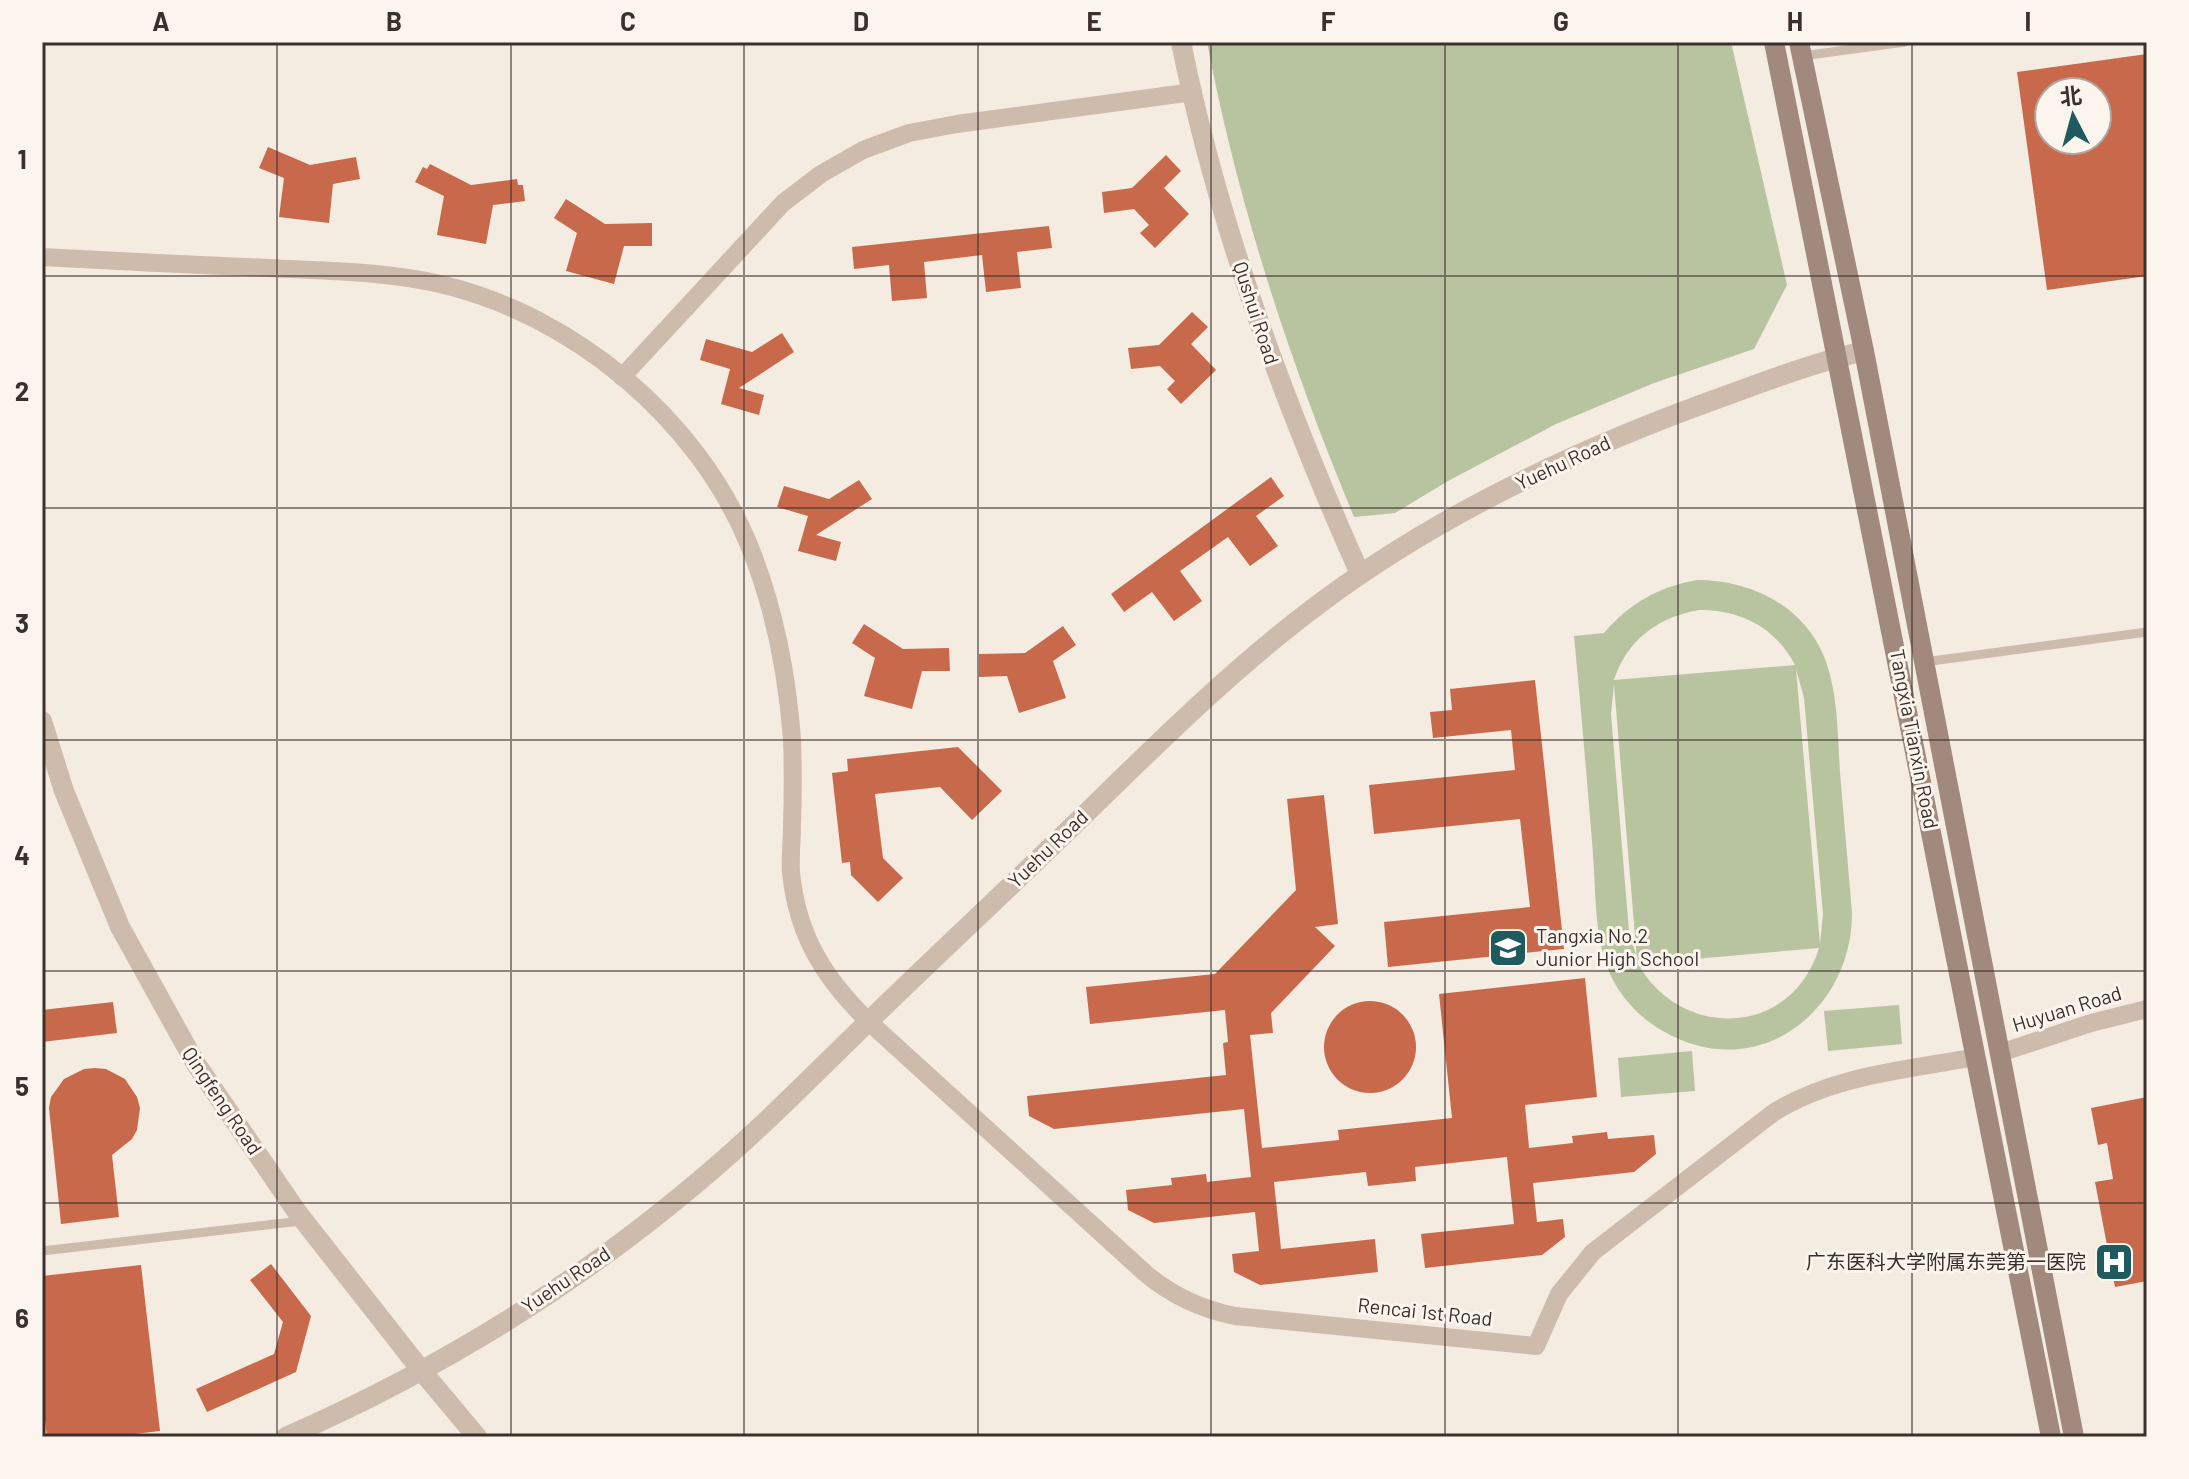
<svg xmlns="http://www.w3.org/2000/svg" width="2189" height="1479" font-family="Barlow,'Noto Sans SC',sans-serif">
  <rect width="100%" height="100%" fill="#f4ebe1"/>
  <g fill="#b8c4a0" fill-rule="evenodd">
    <path d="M1207,42H1731L1787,285L1754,349L1654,383L1556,424L1448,481L1395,513L1354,517C1290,363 1238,205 1207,42Z"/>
    <path d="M1697,580C1757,580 1815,612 1830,675C1838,706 1838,741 1840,773C1844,819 1848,866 1852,913C1852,1014 1754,1085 1663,1031C1640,1018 1621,998 1610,974C1594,938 1596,893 1593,854C1587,781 1581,708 1574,636L1604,633C1630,603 1658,587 1697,580ZM1699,610C1741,610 1775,627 1795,665L1614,680C1627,640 1658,617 1699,610ZM1796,669L1804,698L1823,914L1820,944ZM1614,685L1637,959L1629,931L1611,714ZM1819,948C1792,1037 1682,1041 1638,964Z"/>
    <polygon points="1899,1005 1902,1044 1828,1051 1824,1011"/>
    <polygon points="1692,1051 1695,1091 1621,1097 1618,1058"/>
  </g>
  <g fill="#c8694b" fill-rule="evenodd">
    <path d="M2147,54V276L2047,290L2017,72ZM2049,92H2097V140H2049Z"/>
    <polygon points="268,147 310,165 356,157 360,179 333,184 329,223 279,217 284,178 259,168"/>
    <polygon points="1166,155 1181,171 1164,188 1189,214 1155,248 1140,233 1149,225 1134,209 1104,213 1102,192 1132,188"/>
    <polygon points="430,164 471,185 517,179 518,185 523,185 525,201 493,205 486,244 437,235 444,196 415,182 423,167 427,169"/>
    <polygon points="566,199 605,224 652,223 652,246 624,246 614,284 566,271 577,233 554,218"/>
    <polygon points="1049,226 1052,248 1017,252 1021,288 986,292 982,255 924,262 927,298 892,301 889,265 854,269 852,247"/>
    <polygon points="1192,312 1208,327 1191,344 1216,370 1181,404 1167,389 1175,381 1160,366 1131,369 1128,348 1159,345"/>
    <polygon points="782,333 794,352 739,388 764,395 759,415 721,404 730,369 700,360 706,339 752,352"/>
    <polygon points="1271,477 1284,496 1256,516 1278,546 1250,566 1228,537 1180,571 1202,601 1174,621 1152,592 1124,612 1111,594"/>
    <polygon points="859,480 872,499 816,535 841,542 836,561 798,551 808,516 777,507 784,486 829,499"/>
    <polygon points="864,624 903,649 949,648 950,671 922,671 912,709 864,696 875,658 852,643"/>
    <polygon points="1063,626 1076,645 1053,661 1066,698 1019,713 1007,676 979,677 979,654 1025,653"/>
    <polygon points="1535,680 1564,949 1388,967 1384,922 1530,907 1520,819 1374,834 1369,785 1515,770 1511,730 1433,738 1430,712 1452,710 1450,689"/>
    <polygon points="958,747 1002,791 972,820 940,787 875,794 883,858 903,878 878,902 851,875 850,862 842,863 832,773 848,771 847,759"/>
    <polygon points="1324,795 1338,924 1315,927 1335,946 1271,1013 1273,1033 1250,1035 1262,1148 1339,1140 1338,1130 1452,1118 1439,994 1585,978 1597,1097 1525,1105 1529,1148 1573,1143 1572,1136 1607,1132 1608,1139 1654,1135 1656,1154 1634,1172 1533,1183 1537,1222 1563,1219 1565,1237 1542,1255 1425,1268 1421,1234 1514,1224 1507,1157 1415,1167 1416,1181 1368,1186 1366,1172 1274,1182 1281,1249 1375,1239 1378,1272 1260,1285 1234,1272 1232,1254 1259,1251 1255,1212 1154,1223 1128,1210 1126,1190 1172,1185 1171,1178 1206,1174 1207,1182 1251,1177 1244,1109 1054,1129 1029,1116 1027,1096 1226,1075 1223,1043 1228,1042 1225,1010 1090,1024 1086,987 1215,974 1296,890 1287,799"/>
    <circle cx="1370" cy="1047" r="46"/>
    <polygon points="113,1002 117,1033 42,1042 42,1010"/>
    <polygon points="95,1068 106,1069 125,1079 137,1097 140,1108 137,1130 132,1139 112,1155 119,1217 61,1224 49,1108 51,1097 64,1079 84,1069"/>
    <polygon points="2147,1097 2147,1281 2115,1287 2095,1182 2113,1179 2107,1143 2098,1145 2091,1108"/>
    <polygon points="271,1264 311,1316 296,1372 207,1412 196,1389 274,1354 283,1322 250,1280"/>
    <polygon points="141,1265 160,1431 108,1437 47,1437 42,1396 42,1276"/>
  </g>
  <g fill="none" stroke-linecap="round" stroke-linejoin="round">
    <g stroke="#cdbbac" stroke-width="9">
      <polyline points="1802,56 1905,42"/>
      <polyline points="1924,662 2147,632"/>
      <polyline points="42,1251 301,1221"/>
    </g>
    <g stroke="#cdbbac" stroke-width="18">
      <path d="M42,257C117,261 193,265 268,268C325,271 383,271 440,284C573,315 697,418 749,545C774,606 787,673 792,739C793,768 793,796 792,825C792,840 790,856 791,872C797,935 824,978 868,1021L1145,1273C1172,1296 1200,1309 1235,1316L1536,1346L1559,1294L1593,1252L1773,1113C1833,1075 1907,1070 1976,1057"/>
      <polyline points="622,377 783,203 821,174 863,150 909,133 957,124 1193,92"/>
      <polyline points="2000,1053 2091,1023 2147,1009"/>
    </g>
    <g stroke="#cdbbac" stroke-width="20">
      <path d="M1181,42C1218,226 1284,403 1360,574"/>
      <polyline points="42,721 64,791 120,927 196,1064 297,1212 421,1370 477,1437"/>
      <path d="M286,1437C434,1372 575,1286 699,1181C759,1131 813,1075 869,1021C939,953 1010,887 1080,819C1155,746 1228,673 1311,610C1435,515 1579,448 1725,396C1771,379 1817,362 1864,351"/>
    </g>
    <g stroke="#a18a7d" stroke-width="20">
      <polyline points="1774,42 2051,1437"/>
      <polyline points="1799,42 1864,351 2074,1437"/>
    </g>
  </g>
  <path fill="none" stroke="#3b302b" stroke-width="2" stroke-opacity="0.55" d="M277,42V1437M511,42V1437M744,42V1437M978,42V1437M1211,42V1437M1445,42V1437M1678,42V1437M1912,42V1437M42,276H2147M42,508H2147M42,740H2147M42,971H2147M42,1203H2147"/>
  <defs>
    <g id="school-square" transform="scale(2)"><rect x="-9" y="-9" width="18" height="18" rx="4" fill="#1f5a5e" stroke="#fbf5ee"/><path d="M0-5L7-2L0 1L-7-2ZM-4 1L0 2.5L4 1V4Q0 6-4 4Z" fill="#fff"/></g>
    <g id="hospital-square" transform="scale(2)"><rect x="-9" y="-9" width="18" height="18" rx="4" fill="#1f5a5e" stroke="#fbf5ee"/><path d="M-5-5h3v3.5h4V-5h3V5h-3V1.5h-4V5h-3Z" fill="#fff"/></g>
  </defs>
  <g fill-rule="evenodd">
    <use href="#school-square" x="1508" y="948"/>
    <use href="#hospital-square" x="2114" y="1262"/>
  </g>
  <g text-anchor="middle" stroke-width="6" stroke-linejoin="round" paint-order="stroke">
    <g font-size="20" fill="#3b302b" stroke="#fbf5ee">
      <text transform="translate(1256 313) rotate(72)" y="7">Qushui Road</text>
      <text transform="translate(1563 463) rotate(-25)" y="7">Yuehu Road</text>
      <text transform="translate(1914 739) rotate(79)" y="7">Tangxia Tianxin Road</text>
      <text transform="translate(1048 849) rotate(-44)" y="7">Yuehu Road</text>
      <text transform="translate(2067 1009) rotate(-17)" y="7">Huyuan Road</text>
      <text transform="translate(222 1101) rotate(56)" y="7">Qingfeng Road</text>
      <text transform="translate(566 1280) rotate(-34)" y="7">Yuehu Road</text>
      <text transform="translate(1425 1312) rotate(6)" y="7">Rencai 1st Road</text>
    </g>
    <g font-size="20" fill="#3b302b" stroke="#fbf5ee" text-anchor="start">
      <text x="1536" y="943">Tangxia No.2<tspan x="1536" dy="23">Junior High School</tspan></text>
      <text x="2086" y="1269" text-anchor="end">广东医科大学附属东莞第一医院</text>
    </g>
  </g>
  <rect width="2189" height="1479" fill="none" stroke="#fbf5ee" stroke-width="88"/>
  <g transform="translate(2073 116) rotate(354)"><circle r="38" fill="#fbf5ee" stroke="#aea6a0" stroke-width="2"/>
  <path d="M0-6L14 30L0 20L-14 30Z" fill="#1f5a5e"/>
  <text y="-12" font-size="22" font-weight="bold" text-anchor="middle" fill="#3b302b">北</text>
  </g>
  <rect x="44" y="44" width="2101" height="1391" fill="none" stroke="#3b302b" stroke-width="3"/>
  <g font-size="26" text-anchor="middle" font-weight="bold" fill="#3b302b">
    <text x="161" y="31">A</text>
    <text x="394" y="31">B</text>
    <text x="628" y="31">C</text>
    <text x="861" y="31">D</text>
    <text x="1094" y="31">E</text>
    <text x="1328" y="31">F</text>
    <text x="1561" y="31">G</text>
    <text x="1795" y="31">H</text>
    <text x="2028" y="31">I</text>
    <text x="22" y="169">1</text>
    <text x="22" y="401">2</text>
    <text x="22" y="633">3</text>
    <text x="22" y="865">4</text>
    <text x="22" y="1096">5</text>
    <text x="22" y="1328">6</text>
  </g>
</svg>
